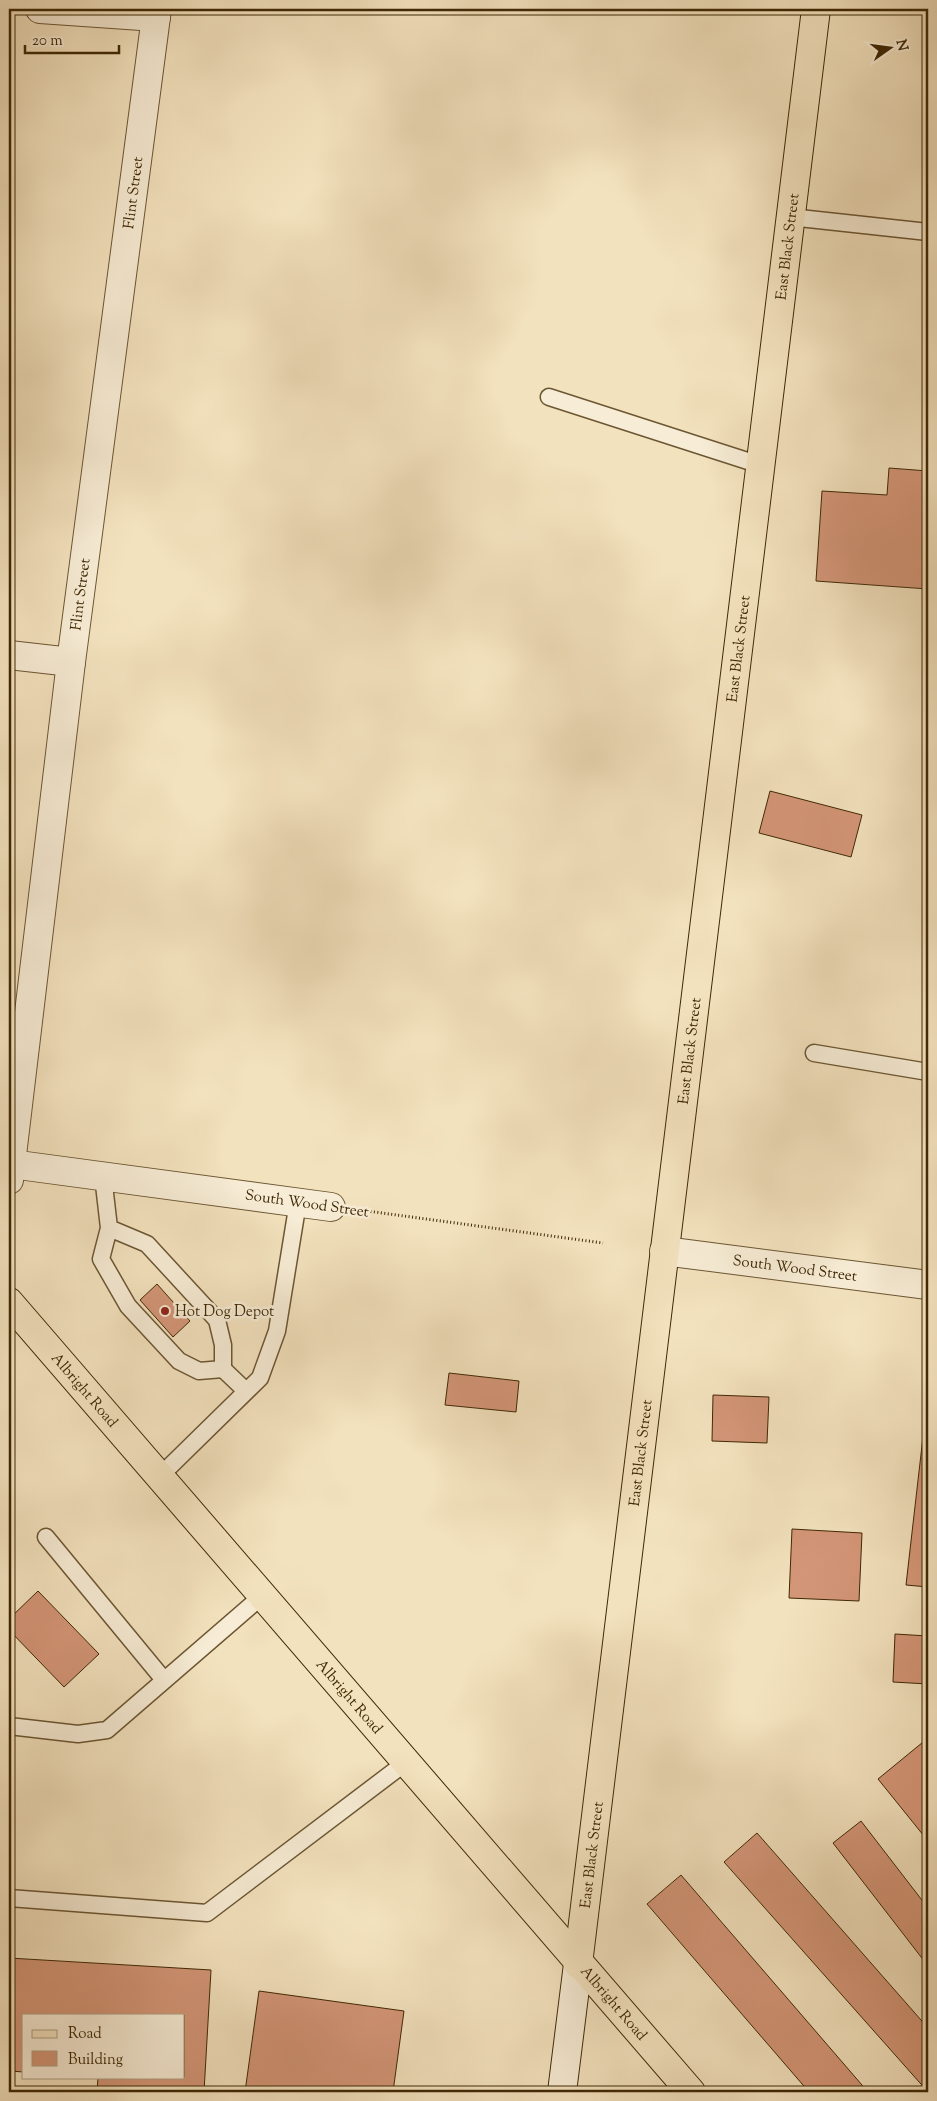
<svg xmlns="http://www.w3.org/2000/svg" width="937" height="2101" font-family="'Sorts Mill Goudy',serif">
  <rect width="100%" height="100%" fill="#f3e2be"/>
  <filter id="stains"><feTurbulence type="fractalNoise" baseFrequency=".004" numOctaves="4"/><feColorMatrix values="0 0 0 0 .2 0 0 0 0 .09 0 0 0 0 .02 0 0 0 .5 -.17"/></filter>
  <radialGradient id="worn" r=".72"><stop offset=".6" stop-color="#630" stop-opacity="0"/><stop offset="1" stop-color="#630" stop-opacity=".3"/></radialGradient>
  <g fill="#d49678" stroke="#3f2804">
    <polygon points="889,468 928,471 928,589 816,581 822,491 887,495"/>
    <polygon points="770,791 862,815 851,857 759,833"/>
    <polygon points="157,1284 190,1321 173,1337 140,1300"/>
    <polygon points="449,1373 519,1381 516,1412 445,1405"/>
    <polygon points="713,1395 769,1397 767,1443 712,1441"/>
    <polygon points="924,1428 928,1428 928,1587 906,1585"/>
    <polygon points="792,1529 862,1533 859,1601 789,1598"/>
    <polygon points="38,1591 99,1654 64,1687 9,1630 9,1619"/>
    <polygon points="895,1634 928,1636 928,1684 893,1682"/>
    <polygon points="928,1738 928,1841 878,1779"/>
    <polygon points="861,1821 928,1908 928,1966 833,1843"/>
    <polygon points="757,1833 928,2028 928,2092 724,1862"/>
    <polygon points="681,1875 868,2092 809,2092 647,1904"/>
    <polygon points="9,1958 211,1970 204,2092 97,2092 98,2077 184,2077 184,2015 24,2015 24,2072 9,2071"/>
    <polygon points="259,1991 404,2011 393,2092 245,2092"/>
  </g>
  <g fill="none" stroke-linecap="round" stroke-linejoin="round">
    <g stroke="#6c5632" stroke-width="19">
      <g id="lane">
        <polyline points="790,217 928,232"/>
        <polyline points="549,397 760,465"/>
        <polyline points="814,1053 928,1072"/>
        <polyline points="103,1176 109,1228 101,1259 128,1306 179,1361 199,1371 223,1369 223,1345 217,1320 147,1244 109,1228"/>
        <polyline points="223,1369 246,1391"/>
        <polyline points="159,1477 260,1378 277,1331 298,1202"/>
        <polyline points="46,1537 164,1680"/>
        <polyline points="9,1726 78,1734 107,1730 262,1596"/>
        <polyline points="9,1898 207,1913 405,1763"/>
      </g>
    </g>
    <g stroke="#6c5632" stroke-width="30">
      <g id="street">
        <polyline points="40,9 156,17"/>
        <polyline points="9,655 71,662"/>
        <polyline points="11,1164 331,1207"/>
        <path id="s1" d="M9,1180L71,662L157,9"/>
        <path id="s2" d="M664,1251L928,1285"/>
      </g>
    </g>
    <g stroke="#3f2804" stroke-width="30">
      <polyline id="secondary" points="562,2092 578,1964"/>
    </g>
    <g stroke="#3f2804" stroke-width="30">
      <g id="primary">
        <path id="s3" d="M578,1964L816,9"/>
      </g>
    </g>
    <g stroke="#3f2804" stroke-width="30">
      <g id="highway">
        <path id="s4" d="M9,1302L691,2092"/>
      </g>
    </g>
    <polyline stroke="#3f2804" stroke-width="3" stroke-dasharray="1 2.5" stroke-linecap="butt" points="360,1210 603,1243"/>
    <use href="#lane" stroke="#f7ecd5" stroke-width="16"/>
    <use href="#street" stroke="#f7ecd5" stroke-width="28"/>
    <use href="#secondary" stroke="#f7ecd5" stroke-width="28"/>
    <use href="#primary" stroke="#f3e2be" stroke-width="28"/>
    <use href="#highway" stroke="#f3e2be" stroke-width="28"/>
  </g>
  <circle fill="#8f2418" stroke="#f7ecd5" stroke-width="2" cx="165" cy="1311" r="5"/>
  <g text-anchor="middle" stroke-width="5" stroke-linejoin="round" paint-order="stroke">
    <g font-size="15" fill="#3f2804" stroke="#f7ecd5">
      <text dy="5" stroke="none"><textPath href="#s1" startOffset="995">Flint Street</textPath></text>
      <text dy="5" stroke="none"><textPath href="#s3" startOffset="1730">East Black Street</textPath></text>
      <text dy="5" stroke="none"><textPath href="#s1" startOffset="590">Flint Street</textPath></text>
      <text dy="5" stroke="none"><textPath href="#s3" startOffset="1325">East Black Street</textPath></text>
      <text dy="5" stroke="none"><textPath href="#s3" startOffset="920">East Black Street</textPath></text>
      <text transform="translate(307 1203) rotate(8)" y="5">South Wood Street</text>
      <text dy="5" stroke="none"><textPath href="#s2" startOffset="132">South Wood Street</textPath></text>
      <text dy="5" stroke="none"><textPath href="#s4" startOffset="116">Albright Road</textPath></text>
      <text dy="5" stroke="none"><textPath href="#s3" startOffset="515">East Black Street</textPath></text>
      <text dy="5" stroke="none"><textPath href="#s4" startOffset="521">Albright Road</textPath></text>
      <text dy="5" stroke="none"><textPath href="#s3" startOffset="110">East Black Street</textPath></text>
      <text dy="5" stroke="none"><textPath href="#s4" startOffset="926">Albright Road</textPath></text>
    </g>
    <g font-size="15" fill="#3f2804" stroke="#f7ecd5" text-anchor="start">
      <text x="175" y="1316">Hot Dog Depot</text>
    </g>
  </g>
  <rect width="937" height="2101" fill="none" stroke="#f3e2be" stroke-width="30"/>
  <rect x="10" y="10" width="917" height="2081" fill="none" stroke="#3f2804" stroke-width="2.5"/>
  <rect x="15" y="15" width="907" height="2071" fill="none" stroke="#3f2804"/>
  <rect x="22" y="2014" width="162" height="65" fill="#f7ecd5" stroke="#ad9e81"/>
  <rect x="32" y="2030" width="25" height="8" fill="#f3e2be" stroke="#ad9e81"/>
  <text x="68" y="2038" font-size="15" fill="#3f2804">Road</text>
  <rect x="32" y="2051" width="25" height="15" fill="#d49678" stroke="#ad9e81"/>
  <text x="68" y="2064" font-size="15" fill="#3f2804">Building</text>
  <g transform="translate(890 48) rotate(76)" stroke="#f7ecd5" stroke-width="4" paint-order="stroke">
  <path d="M0-4L9 19L0 12L-9 19Z" fill="#3f2804"/>
  <text y="-8" font-size="14" font-weight="bold" text-anchor="middle" fill="#3f2804">N</text>
  </g>
  <path d="M25 45v8h94v-8" fill="none" stroke="#3f2804" stroke-width="2.5"/>
  <text x="32" y="45" font-size="15" fill="#3f2804" stroke="#f7ecd5" stroke-width="4" paint-order="stroke">20 m</text>
  <rect width="100%" height="100%" filter="url(#stains)"/>
  <rect width="100%" height="100%" fill="url(#worn)"/>
</svg>
